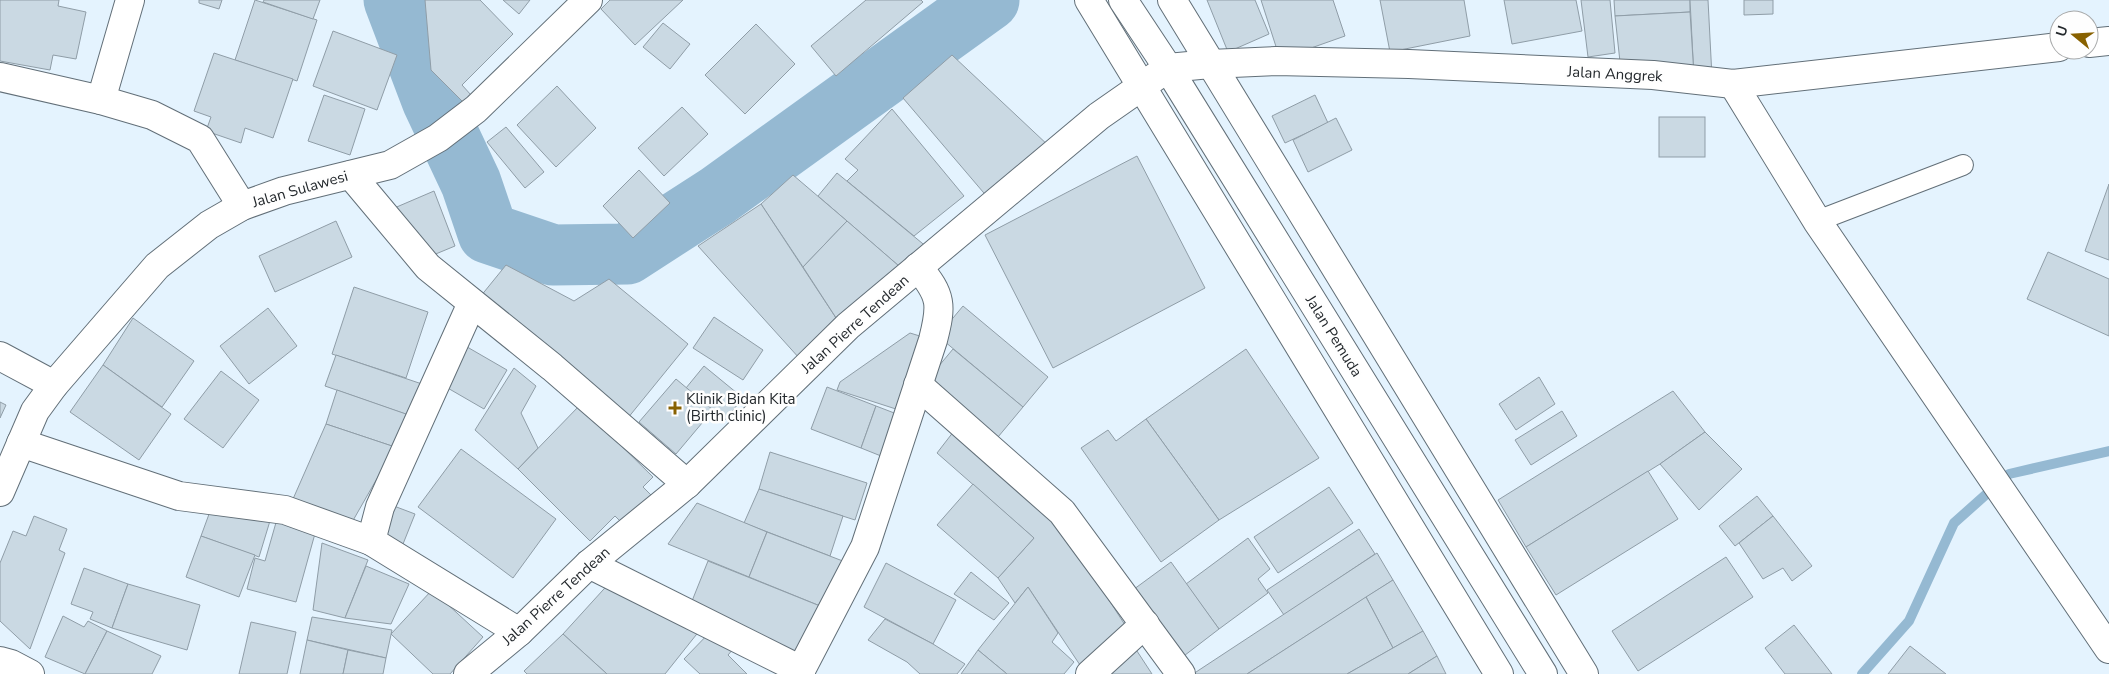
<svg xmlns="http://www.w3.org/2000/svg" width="2109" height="674" font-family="'Nunito Sans',sans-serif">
  <rect width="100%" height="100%" fill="#e4f3fe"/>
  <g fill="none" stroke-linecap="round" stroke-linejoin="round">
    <polyline stroke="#95b9d2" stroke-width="10" points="1862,674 1909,621 1954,523 2009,474 2109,451"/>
    <polyline stroke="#95b9d2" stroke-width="61" points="394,0 432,100 471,183 488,233 553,255 627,254 717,196 989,0"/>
  </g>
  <g fill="#cad9e3" stroke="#8f9da7">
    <polygon points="0,0 59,0 58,6 86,12 76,59 53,55 50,70 0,61"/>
    <polygon points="199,0 222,0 219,9 199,3"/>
    <polygon points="255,0 317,20 297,81 235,60"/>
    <polygon points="264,0 320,0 313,19 263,2"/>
    <polygon points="425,0 480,0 513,34 462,85 471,95 464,103 431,70"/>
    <polygon points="503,0 530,0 519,14"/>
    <polygon points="610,0 683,0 635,45 601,9"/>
    <polygon points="866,0 921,0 923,2 836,76 811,46"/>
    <polygon points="1207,0 1255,0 1269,34 1228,52"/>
    <polygon points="1261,0 1333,0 1345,36 1280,59"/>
    <polygon points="1380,0 1464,0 1470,36 1390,52"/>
    <polygon points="1504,0 1576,0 1582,31 1512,44"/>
    <polygon points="1581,0 1610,0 1615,53 1588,57"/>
    <polygon points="1614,0 1690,0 1690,12 1615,16"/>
    <polygon points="1690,0 1708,0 1712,77 1694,78"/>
    <polygon points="1744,0 1773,0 1773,14 1744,15"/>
    <polygon points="1690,12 1694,76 1621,71 1615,16"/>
    <polygon points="663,23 690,44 670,69 643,47"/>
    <polygon points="756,24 795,64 745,114 705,75"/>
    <polygon points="333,31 397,55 377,110 313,86"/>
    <polygon points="214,53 293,79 273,138 245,128 241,143 206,131 211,117 194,111"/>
    <polygon points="952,55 1050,147 989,199 903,98"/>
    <polygon points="557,86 596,128 556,167 517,125"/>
    <polygon points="324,95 365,109 350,155 308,141"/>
    <polygon points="1315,95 1328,123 1285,143 1272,116"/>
    <polygon points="682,107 708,134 664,176 638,148"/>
    <polygon points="892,109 964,196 914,236 847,181 858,170 845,159"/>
    <rect x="1659" y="117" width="46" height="40"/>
    <polygon points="1336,118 1352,150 1308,172 1293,140"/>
    <polygon points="506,127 544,172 525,188 487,142"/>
    <polygon points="1137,156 1205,288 1053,368 985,235"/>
    <polygon points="639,170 670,203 633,238 603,206"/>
    <polygon points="837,173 928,248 907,273 818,196"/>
    <polygon points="793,175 847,221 803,267 761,204"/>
    <polygon points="2109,184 2109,260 2085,251"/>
    <polygon points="434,191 455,246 426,258 385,212"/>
    <polygon points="761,204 842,327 800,359 698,246"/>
    <polygon points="336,221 352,257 275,292 259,256"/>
    <polygon points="847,221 907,273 842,327 803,267"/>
    <polygon points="2048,252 2109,279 2109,336 2027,299"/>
    <polygon points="506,265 574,301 609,279 688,344 623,424 476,302"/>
    <polygon points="354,287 428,312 406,378 332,354"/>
    <polygon points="963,306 1048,377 1023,407 938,336"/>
    <polygon points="268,308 297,346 249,384 220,346"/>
    <polygon points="714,317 763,350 743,380 693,348"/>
    <polygon points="133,318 194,361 162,407 103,365"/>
    <polygon points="910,333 923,337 899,410 837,390 840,382"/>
    <polygon points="462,344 507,370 484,409 439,383"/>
    <polygon points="953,349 1023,407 998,437 928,379"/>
    <polygon points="1246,349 1319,458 1219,520 1146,419"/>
    <polygon points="336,355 422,384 411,416 325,386"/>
    <polygon points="103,365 171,414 139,460 70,412"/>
    <polygon points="704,366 743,398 725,420 686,388"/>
    <polygon points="514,368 536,386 521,413 538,448 518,469 475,430"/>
    <polygon points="221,371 259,400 223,448 184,419"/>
    <polygon points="1539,377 1555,404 1516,430 1499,404"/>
    <polygon points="676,379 713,410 676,454 639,422"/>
    <polygon points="827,387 876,406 861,448 811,429"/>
    <polygon points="337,390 406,414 395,447 326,424"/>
    <polygon points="1673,391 1705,432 1660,464 1526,547 1498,500"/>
    <polygon points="0,402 6,405 0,418"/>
    <polygon points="580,405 653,477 643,487 657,501 629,530 615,516 590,541 518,469"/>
    <polygon points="876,406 902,416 886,458 861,448"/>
    <polygon points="1562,411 1577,436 1531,465 1515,440"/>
    <polygon points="1146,419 1219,520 1161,562 1081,448 1108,430 1116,441"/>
    <polygon points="326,424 395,447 351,524 293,499"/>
    <polygon points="954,431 1054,514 1125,625 1080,665 1028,587 1015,603 998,578 1034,538 937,453"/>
    <polygon points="1705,432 1742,469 1699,510 1660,464"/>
    <polygon points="461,449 556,519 513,578 418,507"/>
    <polygon points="770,452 867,483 855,520 759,489"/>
    <polygon points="1648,471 1678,519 1556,595 1526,547"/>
    <polygon points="973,484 1034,538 998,578 937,525"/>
    <polygon points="1329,487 1353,523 1278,573 1254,537"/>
    <polygon points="759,489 843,516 830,556 744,523"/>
    <polygon points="1757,496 1773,516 1735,546 1719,526"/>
    <polygon points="386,503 415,514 403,544 374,532"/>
    <polygon points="697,503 767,532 749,577 668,544"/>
    <polygon points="212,506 273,511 259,557 201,536"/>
    <polygon points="34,516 67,529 59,550 65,553 30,649 0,621 0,563 13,531 26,536"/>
    <polygon points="1773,516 1812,566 1792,581 1783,568 1763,579 1739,543"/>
    <polygon points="277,519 316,530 296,602 247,589 255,558 265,561"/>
    <polygon points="1359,529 1375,554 1284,615 1267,590"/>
    <polygon points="767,532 848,563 830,610 749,577"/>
    <polygon points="201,536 255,555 239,597 186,577"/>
    <polygon points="1248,538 1270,569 1258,579 1268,593 1219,629 1186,584"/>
    <polygon points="322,543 368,560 345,618 313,610"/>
    <polygon points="1377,553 1393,580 1247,674 1193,674"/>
    <polygon points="1726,557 1753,597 1638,671 1612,631"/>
    <polygon points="708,561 830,610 800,667 688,611"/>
    <polygon points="1171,562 1219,629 1176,662 1126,595"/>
    <polygon points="886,563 956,600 933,644 864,607"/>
    <polygon points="366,566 409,584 391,624 345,618"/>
    <polygon points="84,568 128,584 112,628 90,619 93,612 71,604"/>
    <polygon points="971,572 1009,603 994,620 954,594"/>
    <polygon points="613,579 704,625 665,674 607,674 563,634"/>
    <polygon points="1393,580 1423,631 1393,648 1366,597"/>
    <polygon points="128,584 200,605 187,650 112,628"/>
    <polygon points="1028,587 1058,633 1052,642 1074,662 1064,674 1007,674 978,650"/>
    <polygon points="432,590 483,637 450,674 433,674 391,634"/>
    <polygon points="1366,597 1393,648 1347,674 1247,674"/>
    <polygon points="63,616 84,627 88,621 107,631 85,674 45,657"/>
    <polygon points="312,617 392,630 386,658 307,640"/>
    <polygon points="885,619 933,644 965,664 957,674 920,674 907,662 868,640"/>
    <polygon points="251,622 296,632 287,674 239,674"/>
    <polygon points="1794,625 1832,674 1785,674 1765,648"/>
    <polygon points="713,629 734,648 728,655 747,674 700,674 684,659"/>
    <polygon points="107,631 161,656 152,674 85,674"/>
    <polygon points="1423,631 1437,656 1408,674 1347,674"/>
    <polygon points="563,634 607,674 527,674 524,671"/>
    <polygon points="307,640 348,650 343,674 300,674"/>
    <polygon points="1910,646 1946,674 1888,674"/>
    <polygon points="1135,648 1152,674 1095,674"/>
    <polygon points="348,650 386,658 383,674 343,674"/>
    <polygon points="978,650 1007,674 961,674"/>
    <polygon points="1437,656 1446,674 1408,674"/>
  </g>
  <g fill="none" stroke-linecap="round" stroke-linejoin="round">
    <g stroke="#626f78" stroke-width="22">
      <polyline id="lane" points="1817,221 1963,165"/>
    </g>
    <g stroke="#626f78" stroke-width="30">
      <g id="street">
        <polyline points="130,0 101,100 152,115 200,139 242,206"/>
        <polyline points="1089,0 1499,674"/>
        <polyline points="1172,0 1584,674"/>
        <polyline points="2089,43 2109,41"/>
        <polyline points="0,77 101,100"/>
        <polyline points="1733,84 1817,221 2109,649"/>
        <polyline points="1142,86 1168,68 1210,64 1276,61 1409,64 1653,75 1733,84 2059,47"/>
        <polyline points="351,175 428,267 552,367 687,484"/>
        <polyline points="472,303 380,507 371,541 519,632"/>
        <polyline points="0,356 54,385"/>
        <polyline points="918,385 1062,512 1181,674"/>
        <polyline points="21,443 179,496 285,510 371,541"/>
        <polyline points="589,564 801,670"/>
        <path d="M801,674V670L865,547L933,340C942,305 942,296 918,267"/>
        <polyline points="1090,674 1145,624"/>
      </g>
    </g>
    <g stroke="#626f78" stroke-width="30">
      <g id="secondary">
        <polyline points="1123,0 1168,68 1543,674"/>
        <polyline points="0,492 35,411 54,385 157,266 209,225 242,206 284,191 390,165 438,138 476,109 588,0"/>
        <polyline points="0,661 11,664 30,674"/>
        <polyline points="468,674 519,632 589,564 687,484 848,326 1099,116 1142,86"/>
      </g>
    </g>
    <use href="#lane" stroke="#fff" stroke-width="20"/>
    <use href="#street" stroke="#fff" stroke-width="28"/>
    <use href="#secondary" stroke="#fff" stroke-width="28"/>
  </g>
  <path fill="#886100" stroke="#fefefe" stroke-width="2" d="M672.5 400.5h5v5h5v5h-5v5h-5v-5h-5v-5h5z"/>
  <g text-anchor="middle" stroke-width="5" stroke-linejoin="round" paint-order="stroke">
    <g font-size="15" fill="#24292d" stroke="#fefefe">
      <text transform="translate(1615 74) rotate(3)" y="5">Jalan Anggrek</text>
      <text transform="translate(300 189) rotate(-16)" y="5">Jalan Sulawesi</text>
      <text transform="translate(855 324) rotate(-42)" y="5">Jalan Pierre Tendean</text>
      <text transform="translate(1334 336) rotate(58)" y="5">Jalan Pemuda</text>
      <text transform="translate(556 596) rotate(-42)" y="5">Jalan Pierre Tendean</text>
    </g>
    <g font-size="15" fill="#24292d" stroke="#fefefe" text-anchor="start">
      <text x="686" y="404">Klinik Bidan Kita<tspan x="686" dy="17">(Birth clinic)</tspan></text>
    </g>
  </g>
  <g transform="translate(2074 35) rotate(288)"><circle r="24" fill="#fefefe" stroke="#a7a9aa"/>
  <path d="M0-4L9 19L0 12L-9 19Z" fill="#886100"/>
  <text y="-8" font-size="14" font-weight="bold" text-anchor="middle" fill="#24292d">U</text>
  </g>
</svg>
